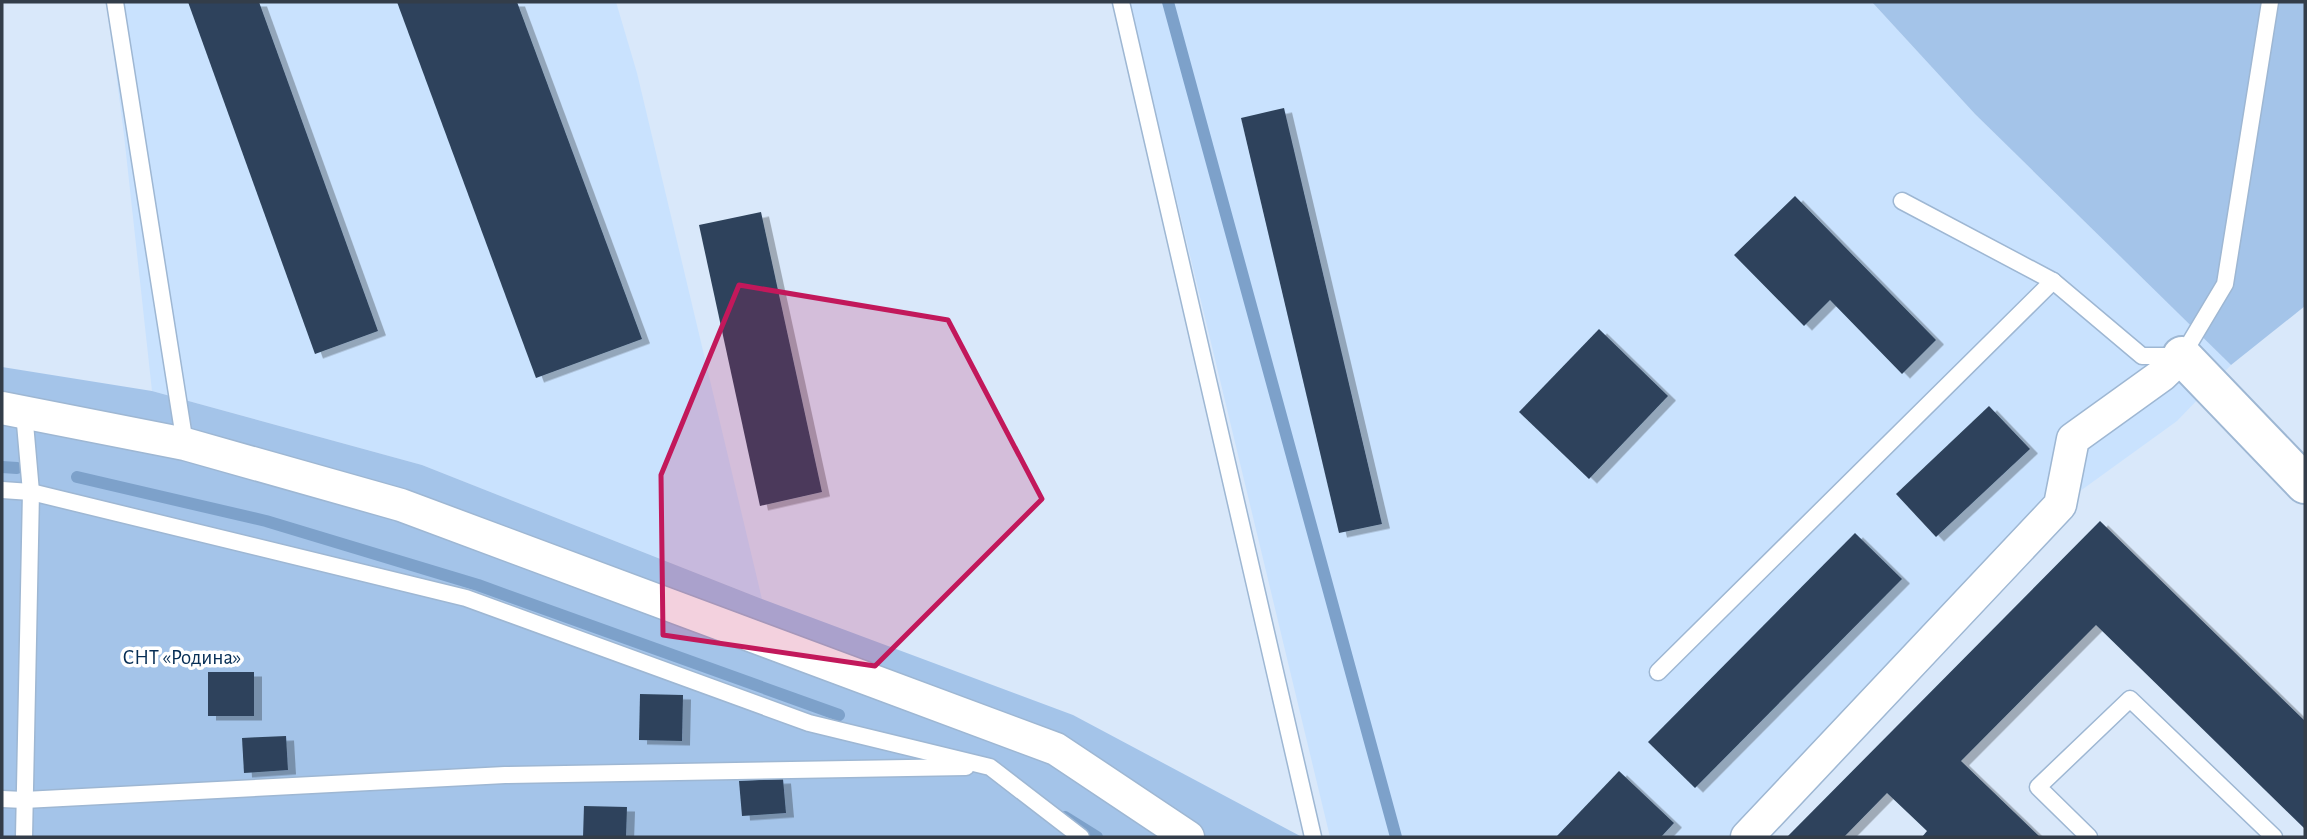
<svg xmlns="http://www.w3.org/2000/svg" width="2307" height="839" font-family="'Alegreya Sans',sans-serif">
  <defs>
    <filter id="shadow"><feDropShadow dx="8" dy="4.5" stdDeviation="0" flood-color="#0004"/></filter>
  </defs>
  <rect width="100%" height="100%" fill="#d9e8fa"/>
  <g fill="#c9e2fe">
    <polygon points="107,2 616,2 637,73 762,599 422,465 152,391 124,135"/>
    <polygon points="1129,2 1872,2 1975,114 2231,365 2177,421 2076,494 1758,837 1330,837"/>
  </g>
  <g fill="#a4c4e9">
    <polygon points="1872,2 2305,2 2305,306 2231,365 1975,114"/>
    <polygon points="2,367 152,391 422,465 762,599 1073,715 1302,837 2,837"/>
  </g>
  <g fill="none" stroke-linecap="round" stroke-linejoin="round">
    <g stroke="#7da1ca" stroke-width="12">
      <polyline points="1168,2 1396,837"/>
      <polyline points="2,467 17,468"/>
      <polyline points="77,477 266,521 478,585 839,715"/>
      <polyline points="1065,817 1097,837"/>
    </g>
  </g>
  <g fill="#2e435b" filter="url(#shadow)">
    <polygon points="188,2 259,2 378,331 315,354"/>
    <polygon points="397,2 517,2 642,339 536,378"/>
    <polygon points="1284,108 1382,524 1339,533 1241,118"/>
    <polygon points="1795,196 1936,340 1902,374 1830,300 1804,326 1734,255"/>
    <polygon points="761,212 822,492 760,506 699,225"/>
    <polygon points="1599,329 1668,396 1589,479 1519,412"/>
    <polygon points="1989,406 2030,449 1936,537 1896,494"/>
    <polygon points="2100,521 2305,721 2305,829 2096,625 1961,761 2040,837 1922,837 1927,831 1887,793 1844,837 1787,837"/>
    <polygon points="1855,533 1902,579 1695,788 1648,742"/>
    <rect x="208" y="672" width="46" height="44"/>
    <polygon points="640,694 683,695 682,741 639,740"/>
    <polygon points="286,736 288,770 244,773 242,738"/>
    <polygon points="1619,771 1674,823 1661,837 1556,837"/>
    <polygon points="783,779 786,813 742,816 739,781"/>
    <polygon points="584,806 627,807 626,837 583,837"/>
  </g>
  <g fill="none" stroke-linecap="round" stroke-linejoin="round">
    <g stroke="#9eb7d3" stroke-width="19">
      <g id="lane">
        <polyline points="115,2 185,444"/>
        <polyline points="1121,2 1313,837"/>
        <polyline points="1902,201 2053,281 2142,356 2182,356 2225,284 2270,2"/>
        <polyline points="2,490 31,492 466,598 809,723 990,767 1081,837"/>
        <polyline points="1658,672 2053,281"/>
        <polyline points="2,799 24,800 505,775 966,767"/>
        <polyline points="24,837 31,492 24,412"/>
        <polyline points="2089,837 2038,787 2130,699 2274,837"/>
      </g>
    </g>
    <g stroke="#9eb7d3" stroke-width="35">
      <g id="street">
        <polyline points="2,408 185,444 401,505 1056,749 1188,837"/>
        <polyline points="1747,837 2060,505 2073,439 2162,375 2182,356"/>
      </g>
    </g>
    <g stroke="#9eb7d3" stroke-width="42">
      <polyline id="secondary" points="2182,356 2305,484"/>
    </g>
    <use href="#lane" stroke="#fff" stroke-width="16"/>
    <use href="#street" stroke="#fff" stroke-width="32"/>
    <use href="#secondary" stroke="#fff" stroke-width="38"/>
  </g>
  <path fill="#c2185b" fill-opacity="0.2" stroke="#c2185b" stroke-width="5" stroke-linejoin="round" d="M739,285L948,320L1042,499L875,666L663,635L661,475Z"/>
  <g text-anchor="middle" stroke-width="7" stroke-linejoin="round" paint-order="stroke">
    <g font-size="21" fill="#062e55" stroke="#fff">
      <text x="182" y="664">СНТ «Родина»</text>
    </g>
  </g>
  <rect width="2307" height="839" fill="none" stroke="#333d49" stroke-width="7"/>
</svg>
